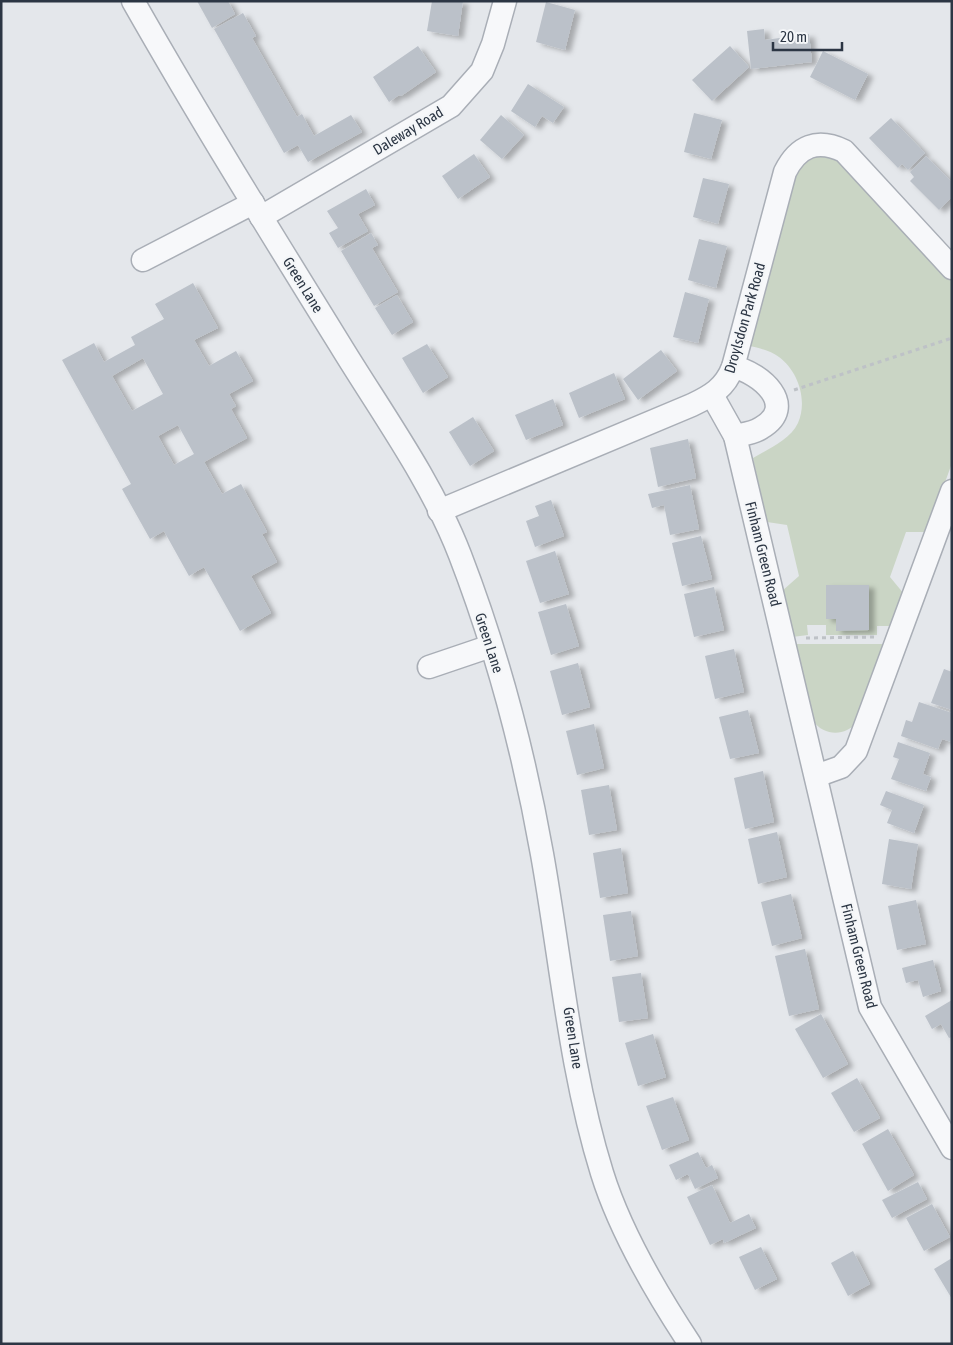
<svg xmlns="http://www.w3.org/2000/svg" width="953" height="1345" font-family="'Asap Condensed',sans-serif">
  <defs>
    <filter id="shadow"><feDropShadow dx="5.5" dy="3" stdDeviation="2.5" flood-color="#0004"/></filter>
  </defs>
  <rect width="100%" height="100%" fill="#e4e7eb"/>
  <g fill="#cad5c5">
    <path d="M813,156H836L952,278V463L927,532H906L890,577L904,594L892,626H877V635H826V625H807L808,635L792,637L782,591L799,576L787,525L767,522L753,458C768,449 790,440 798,423C808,400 798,371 779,357C771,351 759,348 750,346L796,176L806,161Z"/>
    <path d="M794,644H886L857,722C845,737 824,736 813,721Z"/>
  </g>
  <g fill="#bbc1c9" fill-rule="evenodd" filter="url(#shadow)">
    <polygon points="197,1 228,1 235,14 212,28"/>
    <polygon points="432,1 463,1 458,36 427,31"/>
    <polygon points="546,2 575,10 565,50 536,42"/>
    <polygon points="243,13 256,36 252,38 297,117 302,114 314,136 351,115 362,132 308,162 298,145 284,153 214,29"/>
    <polygon points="764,29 765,40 809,34 812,62 751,69 747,31"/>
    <polygon points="418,46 436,72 401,96 399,95 389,102 373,77"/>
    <polygon points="730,46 749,67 712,101 692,80"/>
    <polygon points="823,51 868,74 855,100 810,77"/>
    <polygon points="528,84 564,107 553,123 542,116 535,127 511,111"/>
    <polygon points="694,113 722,120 711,159 684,152"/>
    <polygon points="501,115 524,135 502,159 480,140"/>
    <polygon points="891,118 925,153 908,170 902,164 898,168 869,138"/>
    <polygon points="474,154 490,177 458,199 442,176"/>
    <polygon points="926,156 952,182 952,197 939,210 910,181 914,177 910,172"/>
    <polygon points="703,178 729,184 718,224 693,217"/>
    <polygon points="366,189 375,205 358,214 368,231 338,248 329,233 338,228 327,211"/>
    <polygon points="371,233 378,245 372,248 398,292 374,306 341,251"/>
    <polygon points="699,239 727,246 716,288 688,280"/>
    <path d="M193,283L218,328L194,340L209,366L236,351L253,381L229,394L236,406L231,409L247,438L204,462L222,494L241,484L267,532L262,534L277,562L251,576L271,613L240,631L204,567L189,576L164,531L150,539L122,489L131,484L62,360L94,343L104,362L135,345L131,337L164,319L155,304ZM143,358L163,394L132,411L112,376ZM178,425L194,454L174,465L158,436Z"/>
    <polygon points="685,292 709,299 698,343 673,337"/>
    <polygon points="397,295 413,322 392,335 375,308"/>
    <polygon points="427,344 448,377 423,393 402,358"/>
    <polygon points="661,350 677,371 638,400 623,379"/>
    <polygon points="614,373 625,399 579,418 569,393"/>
    <polygon points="553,399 563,425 526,440 515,415"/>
    <polygon points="473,417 494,451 470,466 449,432"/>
    <polygon points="688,439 696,478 658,487 650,448"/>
    <polygon points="690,485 699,529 670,535 664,505 652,508 648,494"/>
    <polygon points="551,500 564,536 535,547 526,521 539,516 535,506"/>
    <polygon points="701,536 712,579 682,586 672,543"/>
    <polygon points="555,551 569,594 540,603 526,561"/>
    <polygon points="826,585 869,585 869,630 836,631 836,619 826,619"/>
    <polygon points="714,587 724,630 694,637 684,594"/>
    <polygon points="566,604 579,646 551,655 538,612"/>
    <polygon points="734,649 744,692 715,699 705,656"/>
    <polygon points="578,663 590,707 562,715 550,671"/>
    <polygon points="944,669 952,672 952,710 931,703"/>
    <polygon points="919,702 952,713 952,742 942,739 938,749 901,736 906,720 912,722"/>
    <polygon points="748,710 759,753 730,759 719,717"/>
    <polygon points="594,724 604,768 577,775 566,731"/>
    <polygon points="898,742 930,753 923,774 931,777 926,791 891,779 899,759 893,757"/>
    <polygon points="763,771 774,822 745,829 734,778"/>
    <polygon points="609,785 617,830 589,835 581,790"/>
    <polygon points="886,791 924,805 914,833 887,823 892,810 880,805"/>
    <polygon points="777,832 787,877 758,884 748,839"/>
    <polygon points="889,839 918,844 911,889 882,884"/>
    <polygon points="621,848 628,893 600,898 593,853"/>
    <polygon points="791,894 802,938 772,946 761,902"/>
    <polygon points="916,900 926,944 897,950 888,906"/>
    <polygon points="631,911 638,956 610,961 603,915"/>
    <polygon points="805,949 819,1009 789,1016 775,956"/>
    <polygon points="933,960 941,991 923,997 918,980 906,983 902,968"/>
    <polygon points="641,973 648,1018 619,1022 612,977"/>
    <polygon points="952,1000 952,1037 949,1038 941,1024 932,1029 925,1016"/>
    <polygon points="821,1014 848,1064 823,1078 795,1029"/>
    <polygon points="653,1034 666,1077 638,1086 625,1043"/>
    <polygon points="857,1078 880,1118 854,1132 831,1093"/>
    <polygon points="673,1097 689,1140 662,1150 646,1106"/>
    <polygon points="888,1129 914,1175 888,1191 862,1144"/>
    <polygon points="698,1152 706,1168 712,1165 718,1178 695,1189 688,1174 676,1180 669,1165"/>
    <polygon points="918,1182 927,1199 892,1218 882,1200"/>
    <polygon points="712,1185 730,1223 749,1214 756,1228 724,1243 723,1239 710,1245 687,1197"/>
    <polygon points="932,1204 950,1237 924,1251 906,1218"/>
    <polygon points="761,1247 777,1279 755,1290 739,1257"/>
    <polygon points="853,1251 870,1284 848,1296 831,1263"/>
    <polygon points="952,1258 952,1299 934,1269"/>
  </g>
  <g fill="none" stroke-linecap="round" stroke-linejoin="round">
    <g stroke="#a9aeb6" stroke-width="25">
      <g id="minor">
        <path d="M133,1C199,117 269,230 339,343C381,412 431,480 460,555C497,651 524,753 542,854C561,960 570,1070 602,1173C620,1231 657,1294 690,1344"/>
        <polyline points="261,217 451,106 482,71 493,44 505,1"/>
        <polyline points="143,260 253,203"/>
        <path d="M733,367C760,372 799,406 761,428C754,433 744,434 735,436"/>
        <polyline points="712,395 735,436 870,1007 952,1148"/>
        <path d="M439,511L692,405C711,396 725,388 733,367L785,172C798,146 817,138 844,151L952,268"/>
        <polyline points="429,667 491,646"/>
        <polyline points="816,776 841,767 856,751 952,491"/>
      </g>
    </g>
    <g stroke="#bec2c7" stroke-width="3" stroke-dasharray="4 4" stroke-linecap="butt">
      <polyline points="794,390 952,338"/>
      <polyline points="806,638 875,637"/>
    </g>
    <use href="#minor" stroke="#f7f8fa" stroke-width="22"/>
  </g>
  <g text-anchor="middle" stroke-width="4.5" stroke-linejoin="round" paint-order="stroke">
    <g font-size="15" fill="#2c3644" stroke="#f4f6f8">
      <text transform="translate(408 131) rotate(-31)" y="5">Daleway Road</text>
      <text transform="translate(303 285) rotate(58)" y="5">Green Lane</text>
      <text transform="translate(745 318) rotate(-74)" y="5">Droylsdon Park Road</text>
      <text transform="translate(763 554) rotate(76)" y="5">Finham Green Road</text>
      <text transform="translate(489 643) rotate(72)" y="5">Green Lane</text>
      <text transform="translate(859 956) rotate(76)" y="5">Finham Green Road</text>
      <text transform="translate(573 1038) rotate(81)" y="5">Green Lane</text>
    </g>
  </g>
  <rect width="953" height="1345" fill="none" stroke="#2c3644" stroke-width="5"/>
  <path d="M773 42v8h69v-8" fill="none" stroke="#2c3644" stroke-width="2.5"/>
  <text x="780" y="42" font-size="15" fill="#2c3644" stroke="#f4f6f8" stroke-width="4" paint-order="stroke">20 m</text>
</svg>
